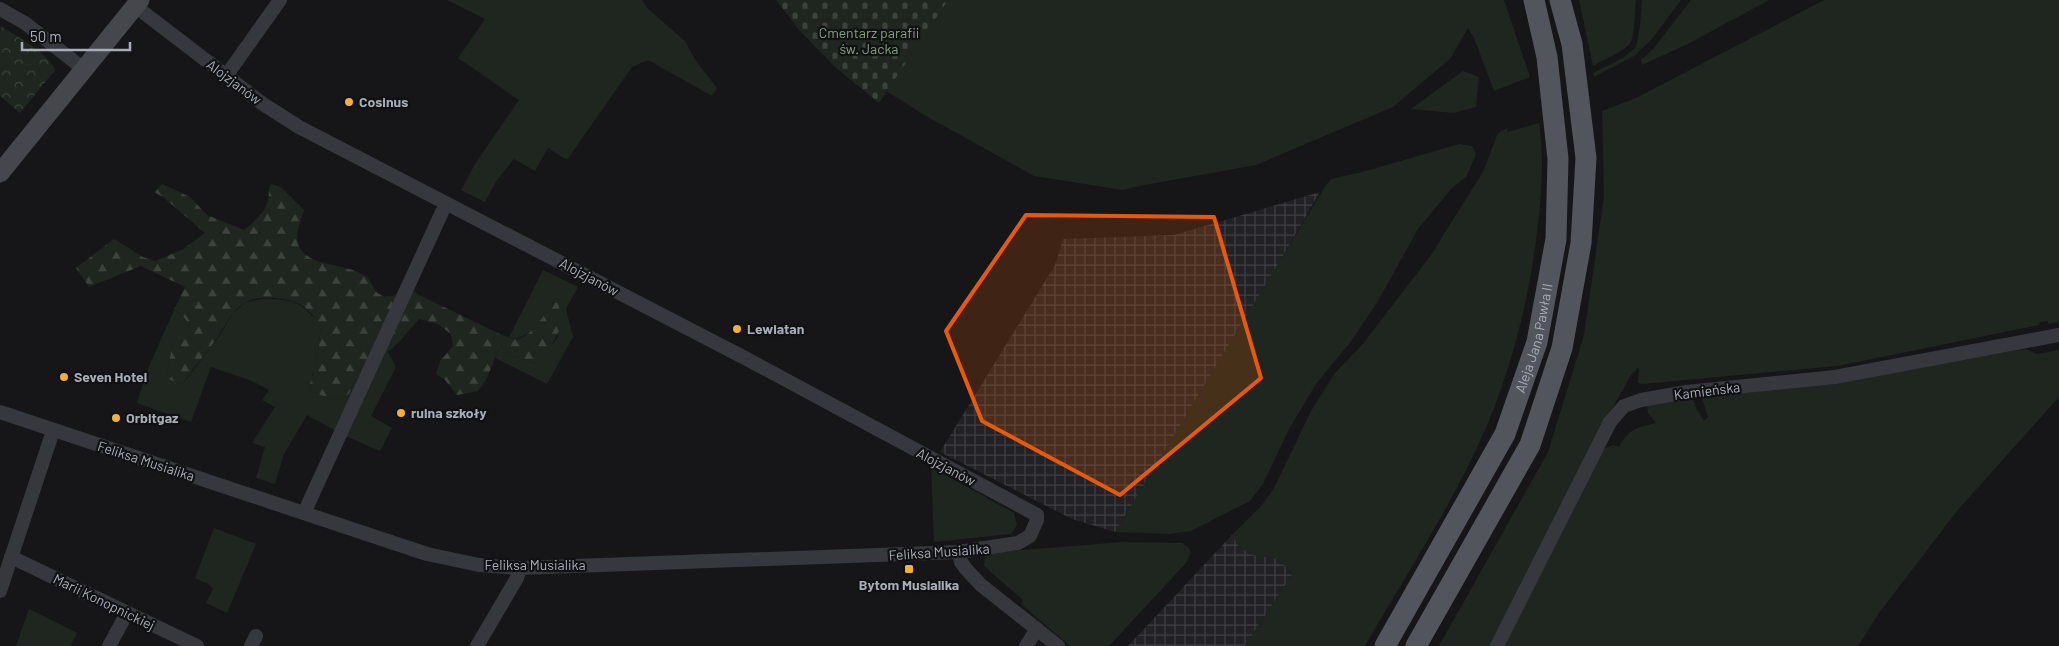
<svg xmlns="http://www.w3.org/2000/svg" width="2059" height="646" font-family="Barlow,sans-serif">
  <defs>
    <pattern id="industrial-grid" width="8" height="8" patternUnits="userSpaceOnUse" patternTransform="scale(1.25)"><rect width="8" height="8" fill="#222225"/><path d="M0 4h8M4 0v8" fill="none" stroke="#3f3f43"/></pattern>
    <pattern id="forest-firs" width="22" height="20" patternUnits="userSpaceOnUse" patternTransform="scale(1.25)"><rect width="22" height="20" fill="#1e261f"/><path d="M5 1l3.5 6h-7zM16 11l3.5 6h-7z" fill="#3c433d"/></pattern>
    <pattern id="cemetery-stones" width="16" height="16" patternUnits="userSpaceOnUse" patternTransform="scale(1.25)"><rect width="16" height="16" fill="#1e261f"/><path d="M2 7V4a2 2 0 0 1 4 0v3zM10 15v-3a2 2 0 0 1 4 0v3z" fill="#3c433d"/></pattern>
    <pattern id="park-crowns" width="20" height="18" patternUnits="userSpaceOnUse" patternTransform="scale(1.25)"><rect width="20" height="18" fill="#1e261f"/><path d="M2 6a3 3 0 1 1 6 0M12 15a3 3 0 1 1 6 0" fill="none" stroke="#3c433d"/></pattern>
  </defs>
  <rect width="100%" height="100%" fill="#161618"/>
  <g fill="url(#industrial-grid)">
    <polygon points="1320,192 1229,349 1115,532 1072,519 940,452 1055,265 1063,239 1174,235"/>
    <polygon points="1232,535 1239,546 1253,555 1275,558 1288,568 1292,575 1245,646 1128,646"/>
  </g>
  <g fill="#1e261f">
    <polygon points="447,0 642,0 647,8 685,41 696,61 717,88 712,96 648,60 632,67 567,160 548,148 535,171 514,159 497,180 485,202 461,190 475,164 519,100 458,58 485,19"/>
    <polygon points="948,0 1504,0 1530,77 1494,91 1474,38 1468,28 1450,59 1393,107 1256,165 1139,186 1123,190 1034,176 926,116 886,91"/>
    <path d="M1579,0H1636C1632,51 1638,42 1593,66Z"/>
    <polygon points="1642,0 1681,0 1652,39 1634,56 1594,77 1593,73 1623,58 1636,47 1640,27"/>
    <polygon points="1691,0 1769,0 1688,44 1642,65 1641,60 1654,48"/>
    <polygon points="1824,0 2059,0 2059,322 2048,324 2048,321 2040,322 2039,325 1838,366 1642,384 1638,383 1639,367 1631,375 1603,425 1493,646 1439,646 1548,452 1584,335 1604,196 1602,111 1636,98"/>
    <polygon points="1463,71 1479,77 1476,107 1454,113 1411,109"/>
    <path d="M1539,123C1545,161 1541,202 1536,240C1528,303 1512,365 1488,423C1455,501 1407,573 1365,646H1245L1292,575L1288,568L1275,558L1253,555L1239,546L1232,535L1262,505L1274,488L1311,411L1335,373L1362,345L1431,255L1484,170L1497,135L1501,131L1507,128L1508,132Z"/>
    <polygon points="1459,144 1472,146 1476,154 1467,176 1452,188 1418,229 1378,301 1352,340 1316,384 1289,429 1263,484 1250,501 1191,531 1169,534 1115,532 1326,185 1331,179 1366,171"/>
    <path d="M543,270L578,287L566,309L573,337L547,384L495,358L498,351L537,364L558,337L553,302C544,318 528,343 509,337Z"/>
    <path d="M262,299C293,299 300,301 321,325L317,360L309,387L313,392L336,401L349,394L355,381L388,352L396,367L371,416L392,428L380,451L339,433L307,415L284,454L275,484L256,478L265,447L252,443L275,407L262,400L269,390L252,381L211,367L191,422L137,403L147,371L174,310L182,315L190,325L172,346L166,378L182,385L220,335L233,313L246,302Z"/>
    <path d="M2026,349L2037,354L2059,350V397L1957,511L1879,613L1858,646H1502L1599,451L1613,445L1619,447C1628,429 1638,427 1656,423L1648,413L1647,404L1685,398L1693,399L1696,408L1704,421L1708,417L1702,398L1833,382L1952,360Z"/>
    <polygon points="931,467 1014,513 1017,525 1011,534 934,542"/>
    <polygon points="214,528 256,544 227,613 206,603 213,589 210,585 195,578"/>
    <polygon points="1123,542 1182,543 1188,547 1191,552 1186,563 1109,646 1070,646 1021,604 1023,600 984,566 985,553"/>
    <polygon points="29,609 77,633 70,646 16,646"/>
  </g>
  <path fill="url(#forest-firs)" d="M162,184L190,197L207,215L244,230C254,222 264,214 268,201C270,194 267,190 271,184L281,187L304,210C301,221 293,237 300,248C309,264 334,264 349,269C354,270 363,274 367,277C372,282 373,292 381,295C391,300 402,292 410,288L419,295L502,335C508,337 515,340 521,338C531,335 548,311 553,302L558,303C566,330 553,344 537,364L498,351L486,380L478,391L457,395L445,380L436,374L440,361L453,346L451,334L438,324L419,319L399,342L355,381L349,394L336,401L313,392L309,387L317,360L321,325C314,317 308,308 299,304C286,297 259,295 246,302C232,310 227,323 219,335C208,352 193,367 182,385L166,378L172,346L190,325L182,315L174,310L185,287L141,266L89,287L76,268L114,239L143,257L155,261L182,250L205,233L163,197L154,192Z"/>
  <polygon fill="url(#cemetery-stones)" points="776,0 948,0 879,103 835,67 800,31"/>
  <path fill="url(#park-crowns)" d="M0,26C16,35 49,54 55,70L20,113L0,96Z"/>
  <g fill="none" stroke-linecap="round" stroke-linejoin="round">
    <g stroke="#37383d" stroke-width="14">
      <polyline points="0,9 25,23 85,70"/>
      <polyline points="226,76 280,0"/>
      <polyline points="0,412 427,554 479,565 520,568 959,552 1018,543 1030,536 1037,520 1037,515 745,358 299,127 263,104 135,6"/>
      <polyline points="304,513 442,212"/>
      <polyline points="959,552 961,562 966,569 981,585 1058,646"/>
      <polyline points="11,557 197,646"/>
      <polyline points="0,591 53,431"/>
      <polyline points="109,646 127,613"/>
      <polyline points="251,646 256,636"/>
      <polyline points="477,646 517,578 520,568"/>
      <polyline points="1026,646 1037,629"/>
      <polyline points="1497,646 1610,422 1624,406 1641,400 1687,392 1835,377 2059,335"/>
    </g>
    <polyline stroke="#45474d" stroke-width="19" points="0,173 140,0"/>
    <g stroke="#53555c" stroke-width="21">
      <path id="s1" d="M1385,646L1505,434L1537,342L1556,239L1558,159L1547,57L1534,0"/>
      <polyline points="1416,646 1530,445 1562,348 1581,243 1586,158 1572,44 1560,0"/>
    </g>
  </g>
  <path fill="#e8590c" fill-opacity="0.2" stroke="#e8590c" stroke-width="4" stroke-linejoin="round" d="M1026,215L1214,217L1261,378L1120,495L982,421L946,331Z"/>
  <g fill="#f2b134" stroke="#111113" stroke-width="2">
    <circle cx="349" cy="102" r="5"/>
    <circle cx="737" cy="329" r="5"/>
    <circle cx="64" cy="377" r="5"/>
    <circle cx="401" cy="413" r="5"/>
    <circle cx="116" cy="418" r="5"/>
    <rect x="904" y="564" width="10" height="10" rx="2.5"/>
  </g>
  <g text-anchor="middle" stroke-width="4.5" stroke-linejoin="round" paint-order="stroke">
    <g font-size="14" fill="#7fa381" stroke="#111113">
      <text x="869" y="38">Cmentarz parafii<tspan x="869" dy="16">św. Jacka</tspan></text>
    </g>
    <g font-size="14" fill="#a8adb8" stroke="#111113">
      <text transform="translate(234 82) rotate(37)" y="5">Alojzjanów</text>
      <text transform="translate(589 277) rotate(28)" y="5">Alojzjanów</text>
      <text dy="5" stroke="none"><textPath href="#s1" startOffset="344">Aleja Jana Pawła II</textPath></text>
      <text transform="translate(1707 391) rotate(-7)" y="5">Kamieńska</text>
      <text transform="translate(146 461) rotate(18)" y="5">Feliksa Musialika</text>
      <text transform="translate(946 467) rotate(28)" y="5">Alojzjanów</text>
      <text transform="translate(939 552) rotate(-4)" y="5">Feliksa Musialika</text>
      <text x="535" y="570">Feliksa Musialika</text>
      <text transform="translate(104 602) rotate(26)" y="5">Marii Konopnickiej</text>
    </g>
    <g font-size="14" font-weight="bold" fill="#a8adb8" stroke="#111113" text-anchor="start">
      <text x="359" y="107">Cosinus</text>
      <text x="747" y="334">Lewiatan</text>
      <text x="74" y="382">Seven Hotel</text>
      <text x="411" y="418">ruina szkoły</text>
      <text x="126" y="423">Orbitgaz</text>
      <text x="909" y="590" text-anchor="middle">Bytom Musialika</text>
    </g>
  </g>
  <path d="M22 42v8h108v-8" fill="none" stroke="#a8adb8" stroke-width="2.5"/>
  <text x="30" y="42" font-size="15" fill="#a8adb8" stroke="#111113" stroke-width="4" paint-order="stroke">50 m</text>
</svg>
